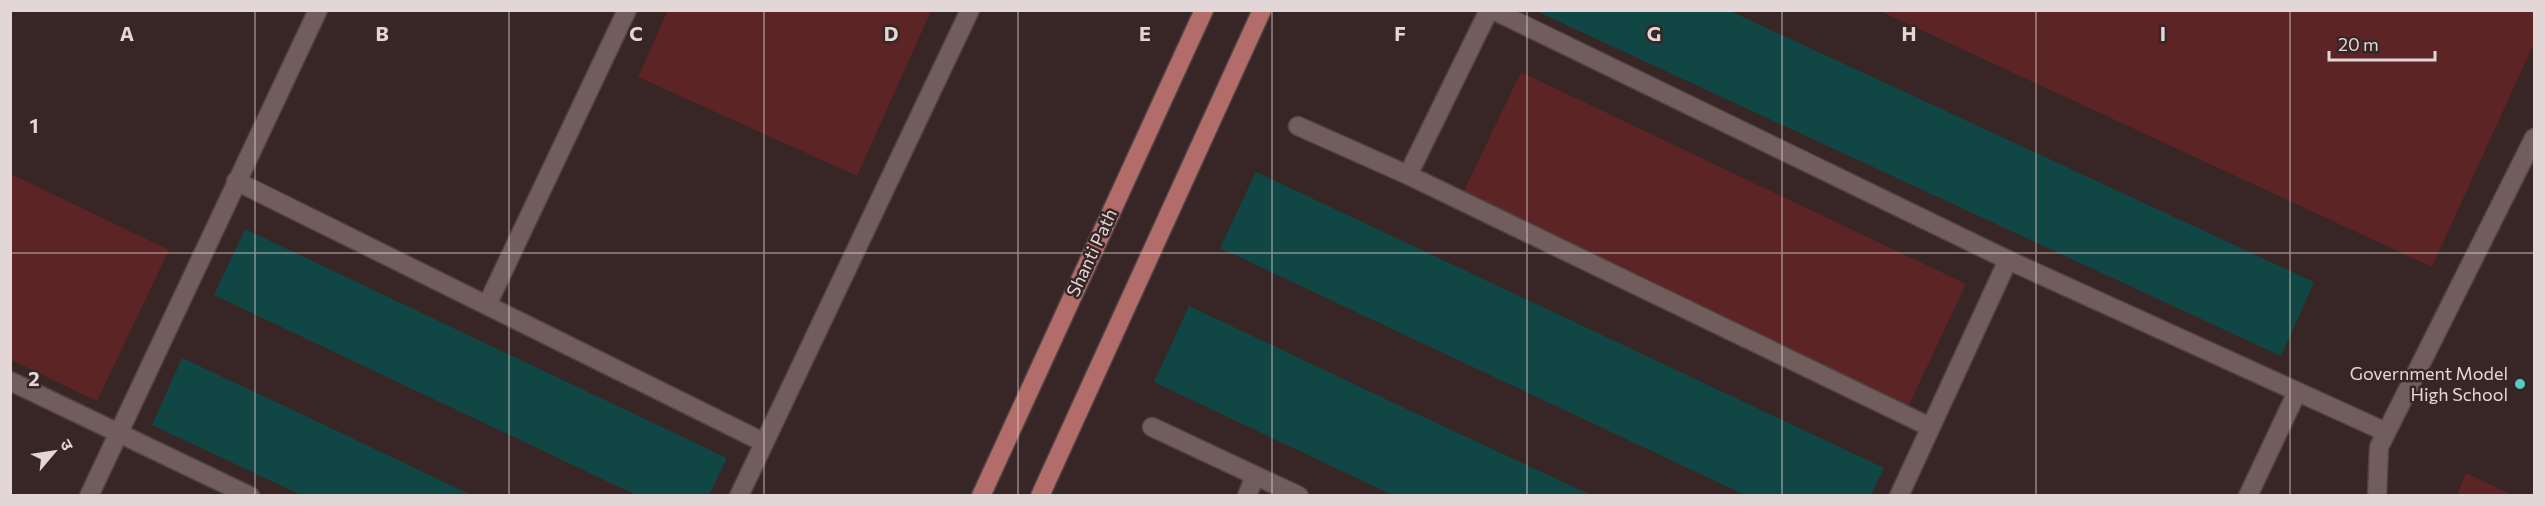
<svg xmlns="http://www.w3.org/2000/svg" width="2545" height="506" font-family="Commissioner,'Noto Sans Devanagari',sans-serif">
  <rect width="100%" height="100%" fill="#372625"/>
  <g fill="#5c2424">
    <polygon points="668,10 931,10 931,11 857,176 638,77"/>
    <polygon points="1880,11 2534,11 2534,43 2432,267"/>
    <polygon points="1521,72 1966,284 1906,411 1460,199"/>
    <polygon points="11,174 169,250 97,401 11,360"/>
    <polygon points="2466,473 2512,495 2457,495"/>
  </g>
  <g fill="#104745">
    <polygon points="1534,10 1728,10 2314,282 2281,356"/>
    <polygon points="1256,172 1884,468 1871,495 1745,495 1220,248"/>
    <polygon points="245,229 727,458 709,495 636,495 214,295"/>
    <polygon points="1189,306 1417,414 1591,495 1393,495 1382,490 1154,382"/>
    <polygon points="182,358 314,420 471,495 301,495 152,425"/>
  </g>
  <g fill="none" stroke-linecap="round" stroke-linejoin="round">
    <g stroke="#514342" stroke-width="21">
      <g id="minor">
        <polyline points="1493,10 2008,260 2386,432"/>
        <polyline points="1298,126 1408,175 1930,427"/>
        <polyline points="1408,175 1489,10"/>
        <polyline points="236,181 763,442"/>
        <polyline points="487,305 627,10"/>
        <polyline points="10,381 250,496"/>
        <polyline points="1152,427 1299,496"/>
        <polyline points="89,496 318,10"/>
        <polyline points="739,496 970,10"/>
        <polyline points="1247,496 1255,476"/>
        <polyline points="1899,496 2008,260"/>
        <polyline points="2248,496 2297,392"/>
        <polyline points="2377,496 2379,447 2534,138"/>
      </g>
    </g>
    <g stroke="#514342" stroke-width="21">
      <g id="major">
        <polyline points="981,496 1204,10"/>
        <polyline points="1040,496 1262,10"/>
      </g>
    </g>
    <use href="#minor" stroke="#705d5c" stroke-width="18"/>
    <use href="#major" stroke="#b26d6a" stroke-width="18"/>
  </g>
  <path fill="none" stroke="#e2d7d6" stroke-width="1.5" stroke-opacity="0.55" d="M255,10V496M509,10V496M764,10V496M1018,10V496M1272,10V496M1527,10V496M1782,10V496M2036,10V496M2290,10V496M10,253H2534"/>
  <circle fill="#54cdc8" stroke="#372625" stroke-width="2" cx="2520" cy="384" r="6"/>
  <g text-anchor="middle" stroke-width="5" stroke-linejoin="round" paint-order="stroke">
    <g font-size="18" fill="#e2d7d6" stroke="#372625">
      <text transform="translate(1092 253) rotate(-65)" y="6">Shanti Path</text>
    </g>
    <g font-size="18" fill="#e2d7d6" stroke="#372625" text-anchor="end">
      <text x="2508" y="380">Government Model<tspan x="2508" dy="21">High School</tspan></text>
    </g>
  </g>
  <g font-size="20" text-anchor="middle" font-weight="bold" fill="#e2d7d6" stroke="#372625" stroke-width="5" stroke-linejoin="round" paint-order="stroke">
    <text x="127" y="41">A</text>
    <text x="382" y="41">B</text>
    <text x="636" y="41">C</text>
    <text x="891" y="41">D</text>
    <text x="1145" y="41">E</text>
    <text x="1400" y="41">F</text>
    <text x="1654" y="41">G</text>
    <text x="1909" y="41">H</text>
    <text x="2163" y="41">I</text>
    <text x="34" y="133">1</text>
    <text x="34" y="386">2</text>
  </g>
  <rect width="2545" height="506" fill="none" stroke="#e2d7d6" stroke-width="24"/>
  <g transform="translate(54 452) rotate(61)" stroke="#372625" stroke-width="4.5" paint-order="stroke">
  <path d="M0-4.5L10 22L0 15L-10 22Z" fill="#e2d7d6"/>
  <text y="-9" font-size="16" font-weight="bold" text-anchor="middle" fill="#e2d7d6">उ</text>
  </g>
  <path d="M2329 51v9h106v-9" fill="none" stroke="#e2d7d6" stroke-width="3"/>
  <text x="2338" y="51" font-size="18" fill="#e2d7d6" stroke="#372625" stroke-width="4.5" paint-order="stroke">20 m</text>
</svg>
